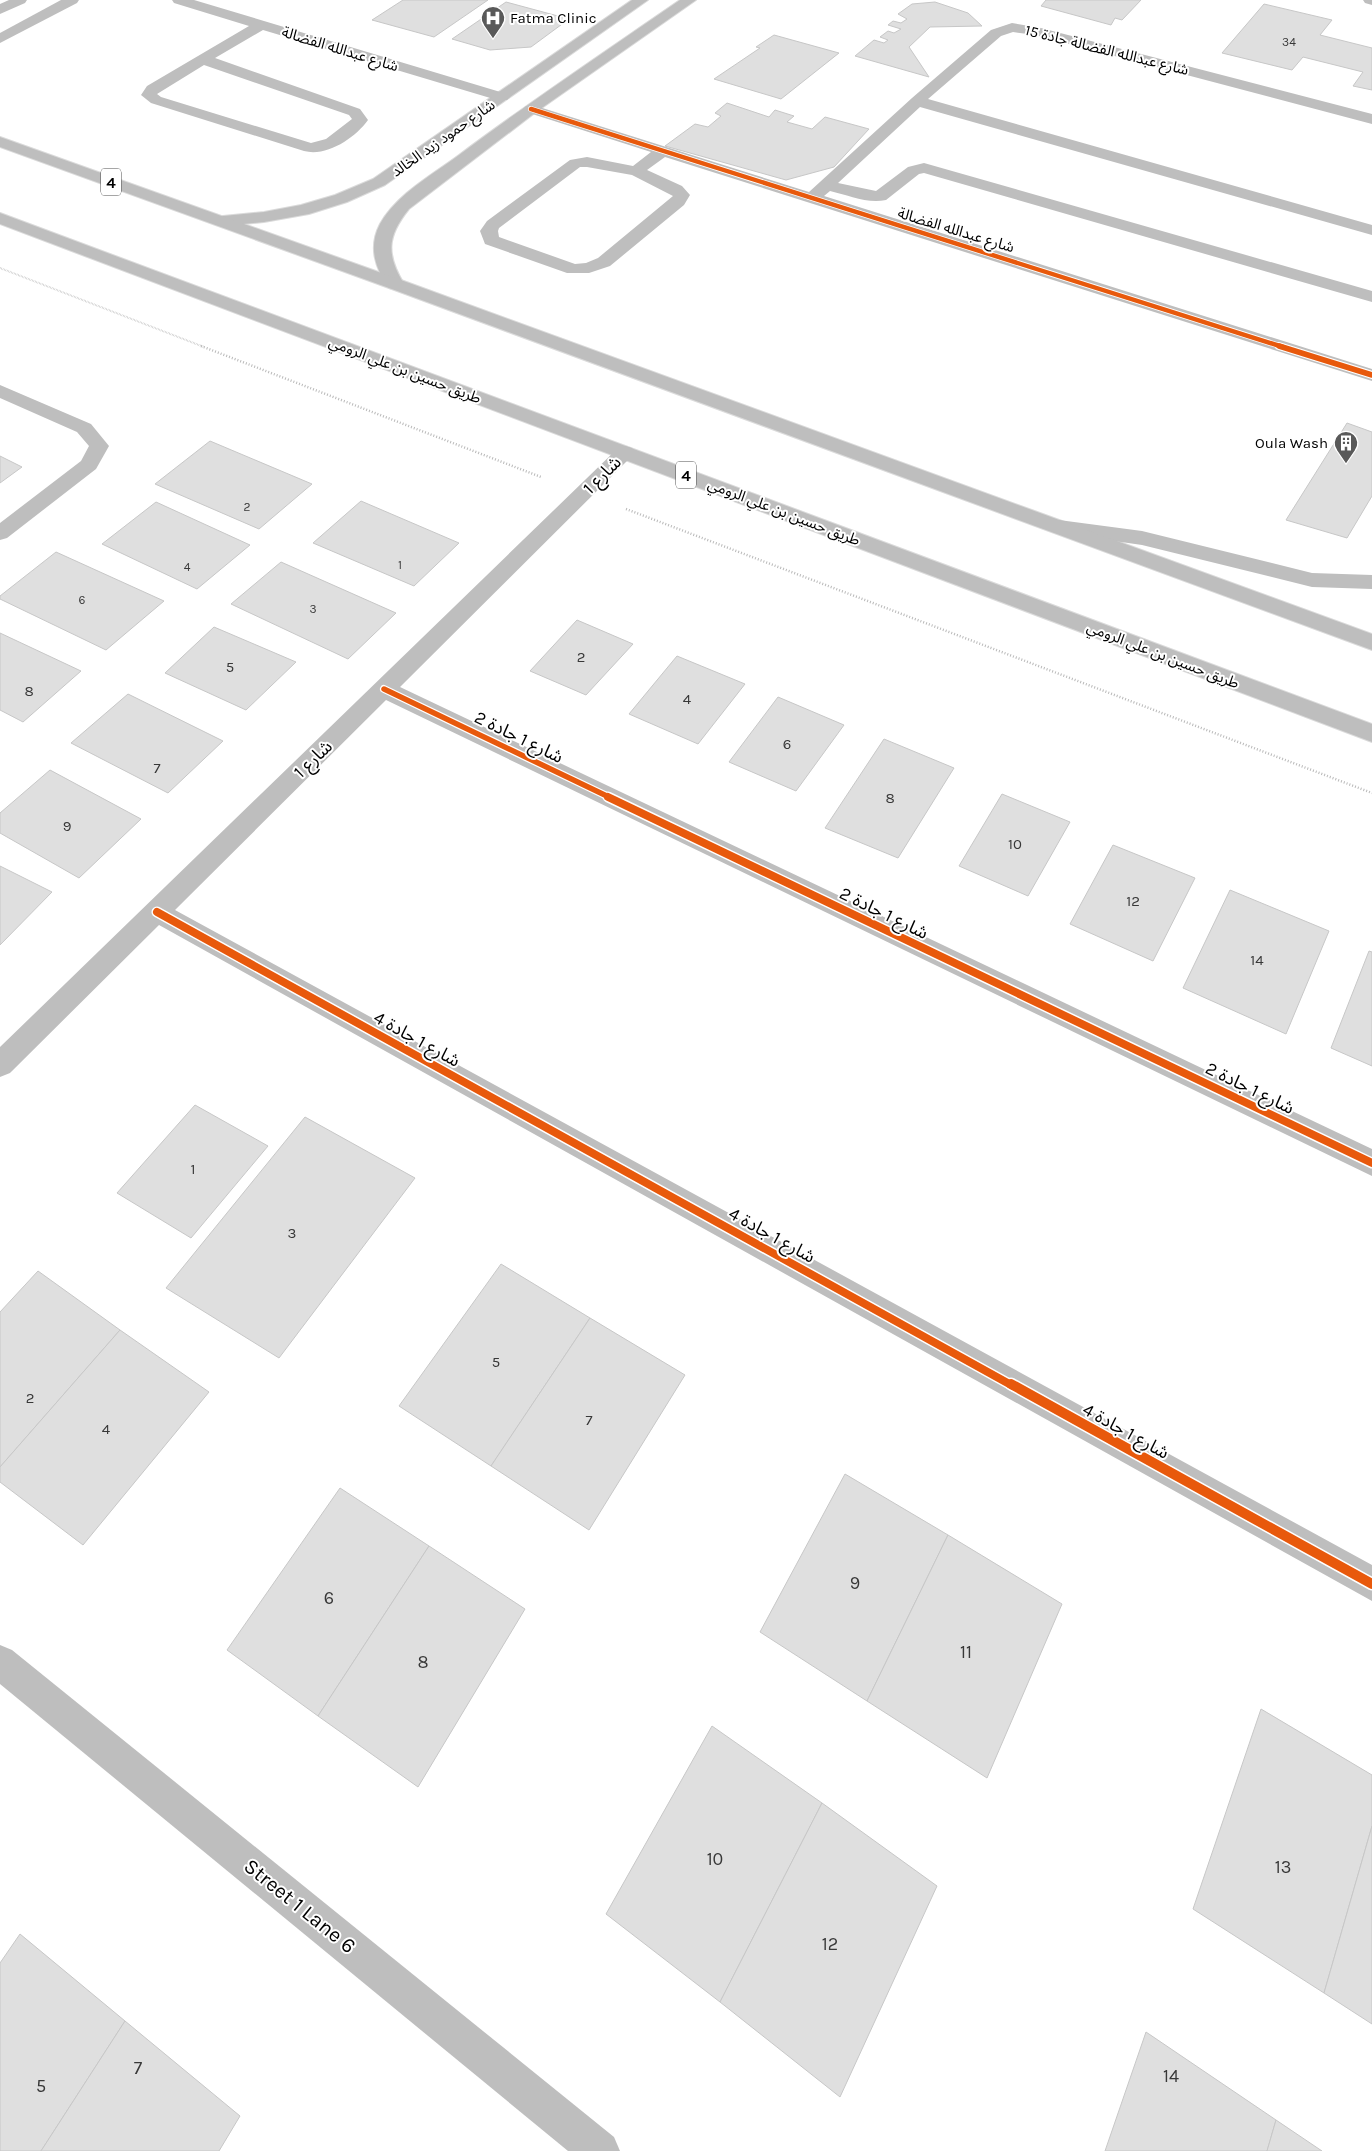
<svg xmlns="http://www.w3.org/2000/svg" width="1372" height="2151" font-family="Karla,'Noto Sans Arabic',sans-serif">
  <rect width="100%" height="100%" fill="#fff"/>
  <g fill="#dfdfdf" stroke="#c7c7c7">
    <polygon points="403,0 488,0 434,37 372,20"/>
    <polygon points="1046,0 1141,0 1122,20 1115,18 1111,25 1041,6"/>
    <polygon points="506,2 569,19 531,47 490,50 452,39"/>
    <polygon points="935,2 968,13 982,26 930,27 909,47 929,77 855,56 874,40 884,43 888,40 880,37 888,31 894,33 901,29 888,25 893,21 901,23 907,19 898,14 912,4"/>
    <polygon points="1264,4 1332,20 1320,35 1372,48 1372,90 1353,86 1363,72 1303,57 1292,70 1222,53"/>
    <polygon points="774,35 839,53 781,99 714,79 760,48 756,47"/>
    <polygon points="727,103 769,117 775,110 794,116 787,122 812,129 825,117 869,129 834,167 786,180 665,146 695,124 708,127 721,116 715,113"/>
    <polygon points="1347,423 1372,432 1372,496 1347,538 1286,520"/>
    <polygon points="210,441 312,484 259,529 155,484"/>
    <polygon points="0,456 22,467 0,483"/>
    <polygon points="361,501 459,543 414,586 313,543"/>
    <polygon points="156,502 250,545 197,589 102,544"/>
    <polygon points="56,552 164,601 106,650 0,599 0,596"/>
    <polygon points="281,562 396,613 348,659 231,604"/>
    <polygon points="577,620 633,644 586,695 530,671"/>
    <polygon points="214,627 296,662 246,710 165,673"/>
    <polygon points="0,633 81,671 23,722 0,710"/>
    <polygon points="677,656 745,684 698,744 629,714"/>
    <polygon points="128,694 223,741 168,793 71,743"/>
    <polygon points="778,697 844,725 796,791 729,762"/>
    <polygon points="884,739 954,768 898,858 825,828"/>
    <polygon points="50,770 141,819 79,878 0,833 0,813"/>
    <polygon points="1002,794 1070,822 1028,896 959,866"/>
    <polygon points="1113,845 1195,878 1153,961 1070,924"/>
    <polygon points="0,866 52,892 0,945"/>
    <polygon points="1230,890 1329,931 1286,1034 1183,988"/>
    <polygon points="1369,951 1372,952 1372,1066 1331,1048"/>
    <polygon points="195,1105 268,1146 191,1238 117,1193"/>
    <polygon points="305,1117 415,1178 279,1358 166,1288"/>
    <polygon points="501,1264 590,1318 491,1466 399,1406"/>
    <polygon points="38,1271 120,1330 0,1467 0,1312"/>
    <polygon points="590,1318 685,1375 589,1530 491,1466"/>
    <polygon points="120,1330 209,1392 83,1545 0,1482 0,1467"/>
    <polygon points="845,1474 948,1535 867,1701 760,1632"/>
    <polygon points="340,1488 429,1546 318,1716 227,1650"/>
    <polygon points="948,1535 1062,1604 987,1778 867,1701"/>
    <polygon points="429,1546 525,1609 418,1787 318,1716"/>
    <polygon points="1261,1709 1372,1775 1372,1826 1324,1993 1193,1909"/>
    <polygon points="712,1726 822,1803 720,2002 606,1914"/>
    <polygon points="822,1803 937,1886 840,2097 720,2002"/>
    <polygon points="1372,1826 1372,2024 1324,1993"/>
    <polygon points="20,1934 125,2021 41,2151 0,2151 0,1963"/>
    <polygon points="125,2021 240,2116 219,2151 41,2151"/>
    <polygon points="1146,2032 1276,2120 1267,2151 1105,2151"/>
    <polygon points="1276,2120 1322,2151 1267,2151"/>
  </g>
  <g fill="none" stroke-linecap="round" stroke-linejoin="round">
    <g stroke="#dbdbdb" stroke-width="2">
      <g id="major">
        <polygon points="632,0 648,0 385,185 347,202 309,214 264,222 223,226 217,225 215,221 217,217 223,216 264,212 301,205 335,195 373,179"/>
        <path d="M680,0H696L536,112L409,209C387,236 386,254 404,284L401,288L395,289L389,288C375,268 368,247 380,224C397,194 432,175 459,155C531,101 606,51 680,0Z"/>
      </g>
    </g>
    <g stroke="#dbdbdb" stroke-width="2">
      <g id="highway">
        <polygon points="0,137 401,280 1372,634 1372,650 389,288 0,147"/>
        <polygon points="0,213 1372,724 1372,742 0,224"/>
      </g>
    </g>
    <polyline stroke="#b9b9b9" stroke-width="2" stroke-dasharray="0.5 1" stroke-linecap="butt" points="0,268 204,347"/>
    <g stroke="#b9b9b9" stroke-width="2.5" stroke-dasharray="1 2" stroke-linecap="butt">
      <polyline points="201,346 541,477"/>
      <polyline points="626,509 1372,793"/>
    </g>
    <g fill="#bebebe" fill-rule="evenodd">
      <polygon points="9,0 27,0 25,3 0,14 0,4"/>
      <polygon points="61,0 79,0 77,3 0,43 0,33"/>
      <path d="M172,0H194L507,94L510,97L507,100H497L263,30L215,58L360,109L368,120C355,138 327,157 304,151L151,103L141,95L147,86L249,26L174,3ZM204,65L349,115L352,119L326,139L311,143L161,97L157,94Z"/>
      <polygon points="1363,0 1372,0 1372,5 1365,3"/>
      <path d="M1012,23L1041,28L1372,114V124L1035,35L1013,32L1001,36L928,99L1372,225V235L920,107L838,183L876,191L908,167L924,163L1372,291V302L924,173L919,174L886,200C867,204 848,195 830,191L824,196L1372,369V381L665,157L647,170L682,186L690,195L684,205L610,266L589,273H567L485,244L480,231L487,221L570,160L587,157L633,166L651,152L526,112L523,109L526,106H536L809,192L912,98L991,30ZM580,167H587L632,175L673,196L598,258L586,263L575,264L499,237L498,231L499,228Z"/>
      <polygon points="0,385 91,424 109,446 96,469 7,538 0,540 0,523 81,461 89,446 77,432 0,398"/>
      <polygon points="625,446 632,448 635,452 632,456 400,687 1372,1149 1372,1176 386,700 175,910 1372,1565 1372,1601 159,925 10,1073 0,1077 0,1047 618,448"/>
      <polygon points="1059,520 1142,531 1312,573 1372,575 1372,589 1312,587 1142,545 1052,532 1049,527 1052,522"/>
      <polygon points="0,1645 12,1650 614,2137 620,2151 568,2151 0,1684"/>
    </g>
    <use href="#major" fill="#bebebe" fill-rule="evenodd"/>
    <use href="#highway" fill="#bebebe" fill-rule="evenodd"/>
    <g stroke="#fff" stroke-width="6">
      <polyline id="cycleway-far3" points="531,109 1283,347"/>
    </g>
    <g stroke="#fff" stroke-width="8">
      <g id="cycleway-far2">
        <polyline points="1279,346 1372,375"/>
        <polyline points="384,689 611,798"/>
      </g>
    </g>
    <g stroke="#fff" stroke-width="11">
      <g id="cycleway-far1">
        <polyline points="608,797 1372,1163"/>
        <polyline points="157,912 1013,1386"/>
      </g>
    </g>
    <g stroke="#fff" stroke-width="13">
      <polyline id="cycleway" points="1011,1384 1372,1584"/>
    </g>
    <use href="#cycleway-far3" stroke="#e8590c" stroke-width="4.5"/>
    <use href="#cycleway-far2" stroke="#e8590c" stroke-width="5.5"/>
    <use href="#cycleway-far1" stroke="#e8590c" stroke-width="8"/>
    <use href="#cycleway" stroke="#e8590c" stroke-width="10"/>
  </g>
  <defs>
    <g id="hospital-pin" transform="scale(1.25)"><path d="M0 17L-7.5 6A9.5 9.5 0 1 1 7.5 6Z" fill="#595959" stroke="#fff"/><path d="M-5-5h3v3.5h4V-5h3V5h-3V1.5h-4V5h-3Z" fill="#fff"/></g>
    <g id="building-pin" transform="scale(1.25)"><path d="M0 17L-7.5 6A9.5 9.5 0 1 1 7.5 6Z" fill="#595959" stroke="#fff"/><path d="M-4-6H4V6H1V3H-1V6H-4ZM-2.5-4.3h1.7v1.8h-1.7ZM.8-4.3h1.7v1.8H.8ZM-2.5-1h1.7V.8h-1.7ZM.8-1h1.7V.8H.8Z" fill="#fff"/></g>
  </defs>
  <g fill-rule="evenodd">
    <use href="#hospital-pin" x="493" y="18"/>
    <use href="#building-pin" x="1346" y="443"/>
  </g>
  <g text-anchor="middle" stroke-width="4" stroke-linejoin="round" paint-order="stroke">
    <g font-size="12" fill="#383838">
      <text x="1289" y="46">34</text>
      <text x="247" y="511">2</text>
      <text x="400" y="569">1</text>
      <text x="187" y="571">4</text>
      <text x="82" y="604">6</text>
      <text x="313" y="613">3</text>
    </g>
    <g font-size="15" fill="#000" stroke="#fff" text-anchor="start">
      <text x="510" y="23">Fatma Clinic</text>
      <text x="1328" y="448" text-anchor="end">Oula Wash</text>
    </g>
    <g font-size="15" fill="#000" stroke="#fff">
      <text transform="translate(340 49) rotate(17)" y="5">شارع عبدالله الفضالة</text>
      <text transform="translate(1107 50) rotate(14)" y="5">شارع عبدالله الفضالة جادة 15</text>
      <text transform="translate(443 138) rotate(-35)" y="5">شارع حمود زيد الخالد</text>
      <text transform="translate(956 230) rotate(17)" y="5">شارع عبدالله الفضالة</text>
      <text transform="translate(405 370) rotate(21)" y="5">طريق حسين بن علي الرومي</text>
      <text transform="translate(784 512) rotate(21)" y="5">طريق حسين بن علي الرومي</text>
      <text transform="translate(1163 655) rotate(21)" y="5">طريق حسين بن علي الرومي</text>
    </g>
    <g font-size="15" fill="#383838">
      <text x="581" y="662">2</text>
      <text x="230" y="672">5</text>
      <text x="29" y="696">8</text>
      <text x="687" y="704">4</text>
      <text x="787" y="749">6</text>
      <text x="157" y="773">7</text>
      <text x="890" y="803">8</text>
      <text x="67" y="831">9</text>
      <text x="1015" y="849">10</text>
      <text x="1133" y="906">12</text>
      <text x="1257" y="965">14</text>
      <text x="193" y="1174">1</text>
      <text x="292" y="1238">3</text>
      <text x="496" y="1367">5</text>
      <text x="30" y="1403">2</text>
      <text x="589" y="1425">7</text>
      <text x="106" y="1434">4</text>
    </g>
    <g fill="#fff" stroke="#4c4c4c" stroke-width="1">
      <rect x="101" y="168.5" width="20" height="27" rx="4"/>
      <rect x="676" y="461.5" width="20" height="27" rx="4"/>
    </g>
    <g font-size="16" font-weight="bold" fill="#000">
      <text x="111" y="188">4</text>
      <text x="686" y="481">4</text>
    </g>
    <g font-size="18" fill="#000" stroke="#fff">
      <text transform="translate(602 475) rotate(-45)" y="6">شارع 1</text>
      <text transform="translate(519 737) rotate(26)" y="6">شارع 1 جادة 2</text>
      <text transform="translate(313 759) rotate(-44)" y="6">شارع 1</text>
      <text transform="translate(884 913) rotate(26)" y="6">شارع 1 جادة 2</text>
      <text transform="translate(417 1039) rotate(29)" y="6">شارع 1 جادة 4</text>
      <text transform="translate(1250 1088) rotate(26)" y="6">شارع 1 جادة 2</text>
      <text transform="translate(772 1235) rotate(29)" y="6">شارع 1 جادة 4</text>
      <text transform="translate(1126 1431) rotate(29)" y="6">شارع 1 جادة 4</text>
    </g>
    <g font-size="18" fill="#383838">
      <text x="855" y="1589">9</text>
      <text x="329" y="1604">6</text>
      <text x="966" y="1658">11</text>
      <text x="423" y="1668">8</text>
      <text x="715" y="1865">10</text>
      <text x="1283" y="1873">13</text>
      <text x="830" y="1950">12</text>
      <text x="138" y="2074">7</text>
      <text x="1171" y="2082">14</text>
      <text x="41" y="2092">5</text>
    </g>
    <g font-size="21" fill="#000" stroke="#fff">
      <text transform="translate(300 1906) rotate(39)" y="7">Street 1 Lane 6</text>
    </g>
  </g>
</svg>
